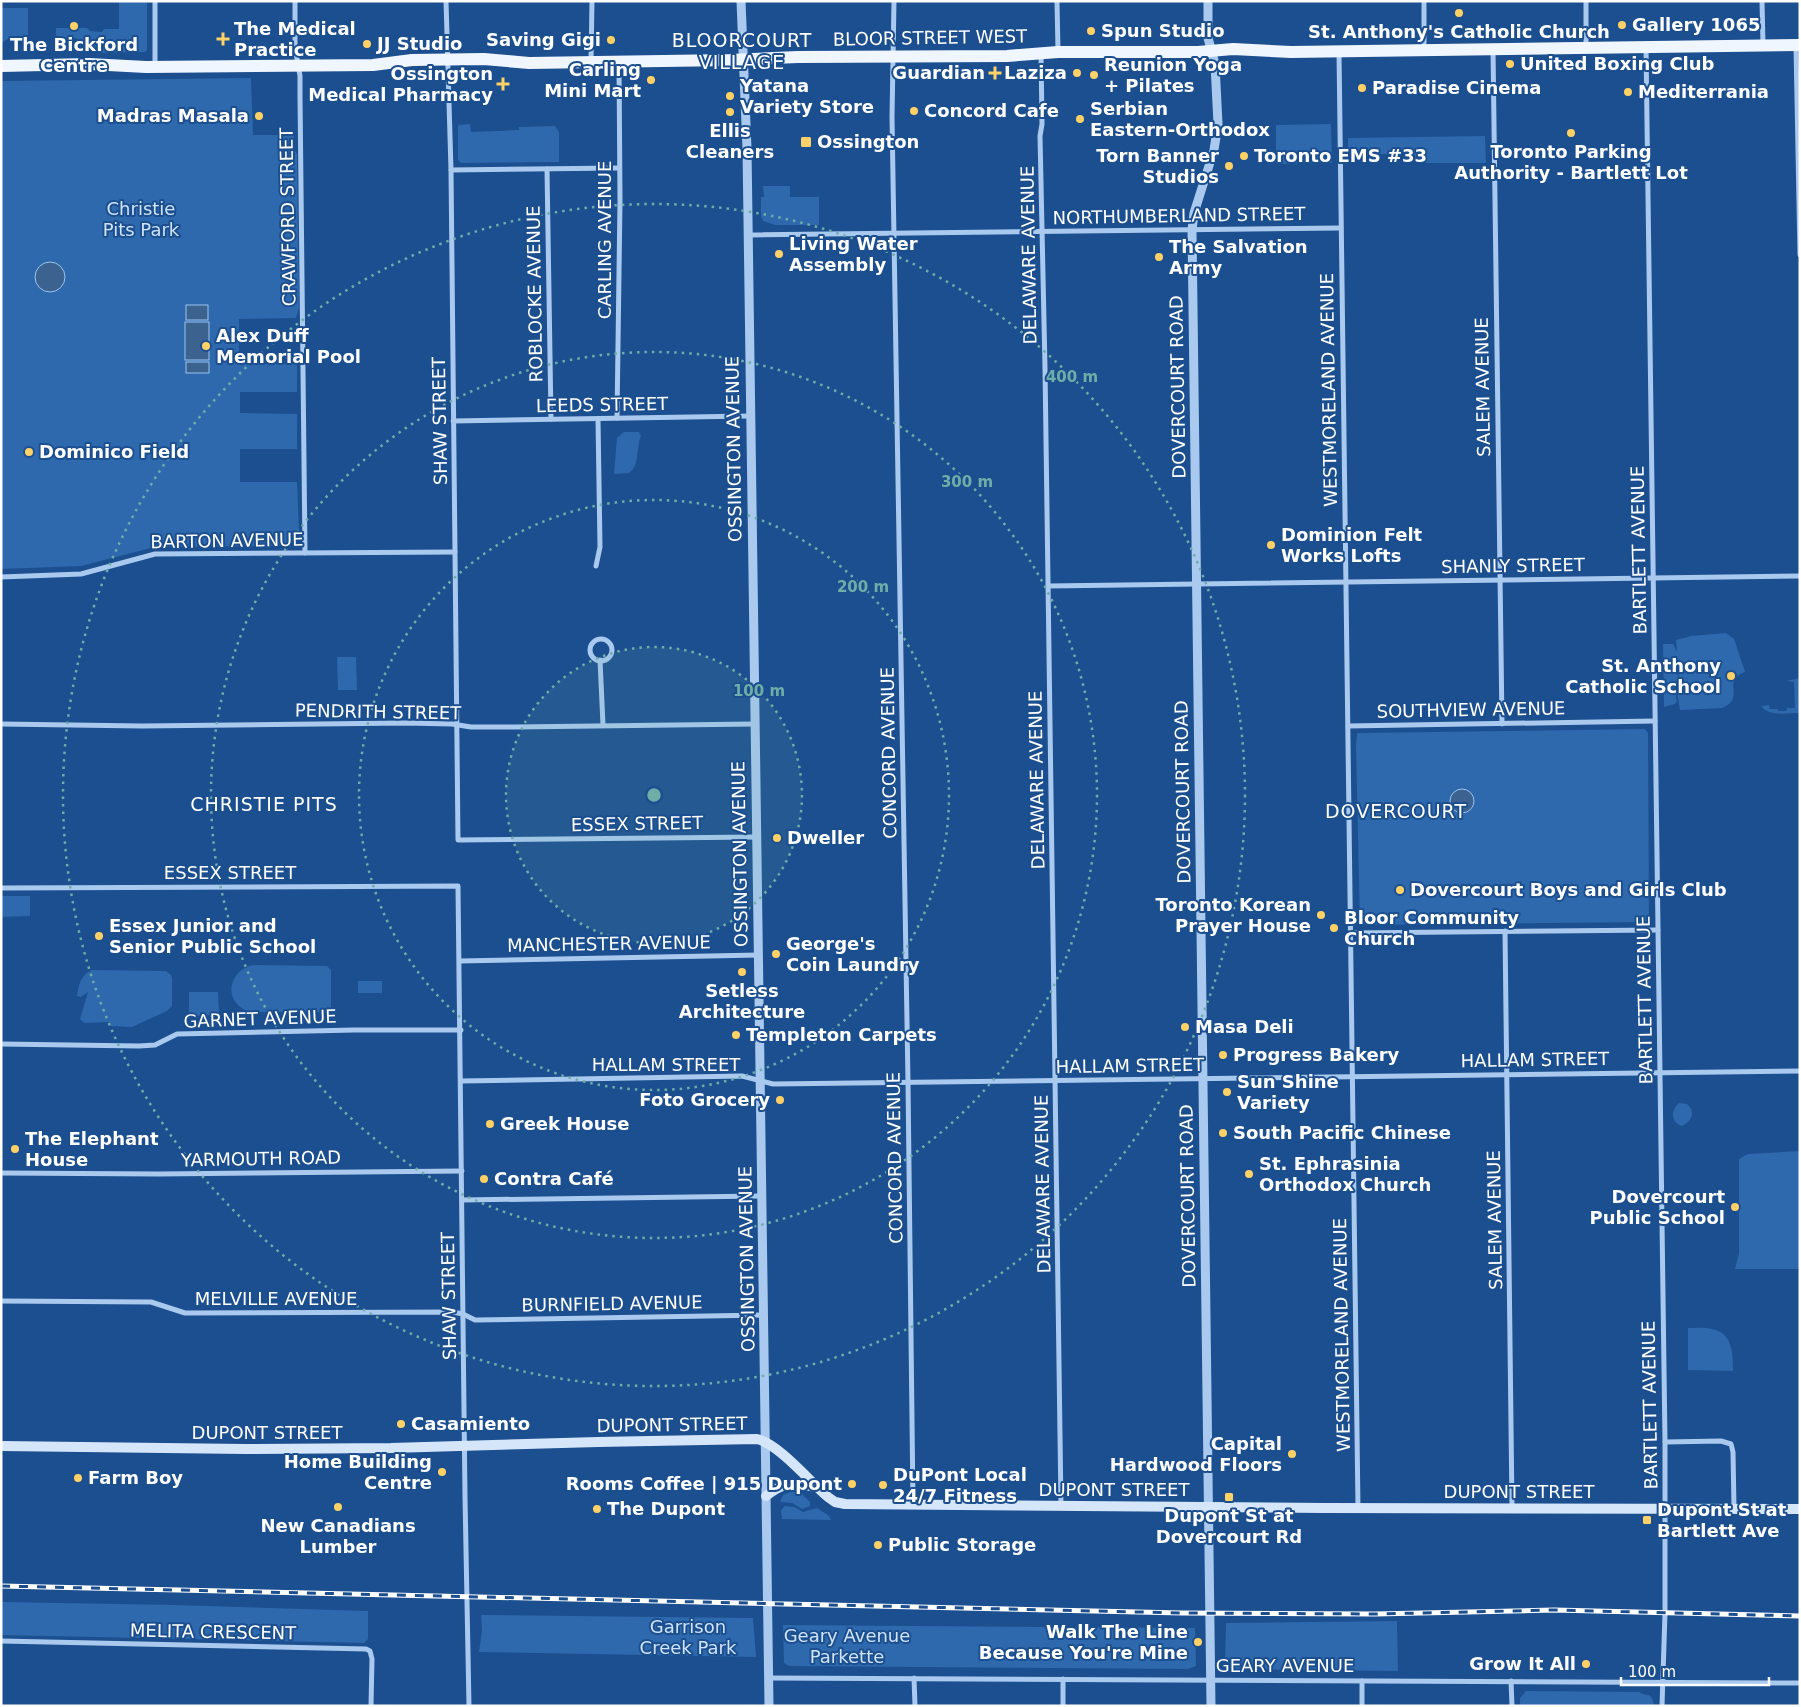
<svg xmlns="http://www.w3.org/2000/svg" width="1801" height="1707" font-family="'DejaVu Sans',sans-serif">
  <rect width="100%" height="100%" fill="#1b4f8f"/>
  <g fill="#2e69ad">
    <polygon points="119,1 147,1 147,50 145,52 94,53 76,38 56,39 56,28 87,28 90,31 102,32 104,29 119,29"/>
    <polygon points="1,8 28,8 28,39 8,39 1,43"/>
    <polygon points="251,78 253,135 294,135 294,149 297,154 299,308 296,318 239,319 239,364 297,364 297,392 240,392 240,413 297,414 297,449 240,449 240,482 297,482 299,531 283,546 155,547 81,566 1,569 1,81"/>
    <polygon points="470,124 471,132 519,130 519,127 555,126 559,132 559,162 461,163 458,160 458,125"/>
    <polygon points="1331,124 1332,163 1276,164 1276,125"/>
    <polygon points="1485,136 1486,163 1421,163 1413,154 1348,154 1348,138"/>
    <polygon points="763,186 790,186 790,197 819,197 819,225 775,225 763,221 761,217 761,197 764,197"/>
    <path d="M624,432H639L641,436C636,447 640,466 629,473L614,474L617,438Z"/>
    <path d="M1726,633L1734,639L1745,672C1720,681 1747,698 1722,708L1680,710L1676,686L1679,674L1675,663L1676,654L1673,662L1678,677L1674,688L1677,701L1675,704L1664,707L1663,644H1673L1677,652L1676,640L1691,636Z"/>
    <polygon points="337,657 356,657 357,690 338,690"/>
    <path d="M1800,678V713C1786,713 1770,717 1761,706L1769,705L1770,709H1778V711H1786L1787,708H1795L1794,682L1786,681Z"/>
    <polygon points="1645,729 1648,733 1649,922 1360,925 1356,745 1357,734 1358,733"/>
    <polygon points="1,896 30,896 30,916 1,917"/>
    <path d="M253,965L327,966L331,970V1008L323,1012H251C223,1005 226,971 253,965Z"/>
    <path d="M92,970L166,971L171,975L172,978V1006L167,1011L132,1027L108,1026L110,1022L84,1023L80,1019L88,992L81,997L77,996C79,984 80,976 92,970Z"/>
    <rect x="358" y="981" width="24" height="12"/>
    <polygon points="189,992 218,992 219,1015 189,1016"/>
    <path d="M1679,1103L1687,1104C1696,1112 1692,1121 1682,1126C1671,1123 1670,1110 1679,1103Z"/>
    <polygon points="1800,1151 1800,1269 1735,1269 1739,1253 1739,1159 1748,1154"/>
    <path d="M1688,1328C1696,1328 1705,1327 1712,1329C1733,1333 1733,1354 1733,1371L1688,1370Z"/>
    <polygon points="793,1491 801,1493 810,1502 810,1506 802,1509 792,1503 780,1502 783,1495"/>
    <polygon points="785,1506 794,1507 803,1512 817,1508 828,1515 831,1520 782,1519 781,1510"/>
    <polygon points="1,1602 175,1605 368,1611 368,1639 364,1643 1,1635"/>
    <polygon points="481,1615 753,1618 756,1657 479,1652 482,1630"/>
    <polygon points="1397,1621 1398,1671 1232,1669 1225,1663 1226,1623"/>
    <polygon points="783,1625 1195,1628 1196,1666 1188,1669 789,1666 784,1663"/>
    <path d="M1526,1691L1639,1692C1647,1697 1652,1691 1654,1706H1520V1698Z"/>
  </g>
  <g fill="#3c6290" stroke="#9cc4f0">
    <circle cx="50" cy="277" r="15"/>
    <rect x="186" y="305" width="22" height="15"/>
    <rect x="185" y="322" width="24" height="38"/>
    <rect x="186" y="362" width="23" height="11"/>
    <circle cx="1462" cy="801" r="12"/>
  </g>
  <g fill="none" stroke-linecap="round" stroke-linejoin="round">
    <g stroke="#a9c9ee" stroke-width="5">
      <polyline points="155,1 155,66"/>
      <polyline points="295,1 295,47 300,76 300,96 305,553"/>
      <polyline points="446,1 451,170 458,840 757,837"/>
      <polyline points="894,1 892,117 908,1082 913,1504"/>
      <polyline points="1057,1 1058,51"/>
      <polyline points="1586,1 1586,48"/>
      <polyline points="1762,1 1763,45"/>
      <polyline points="1796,46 1800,255"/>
      <polyline points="1646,48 1665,1442 1665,1613 1662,1706"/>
      <polyline points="1493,49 1502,724"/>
      <polyline points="1424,50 1424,1"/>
      <polyline points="1339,52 1358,1508"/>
      <polyline points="1041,54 1042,124 1040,136 1045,368 1061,1506"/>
      <polyline points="591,61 592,1"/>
      <polyline points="547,169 551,419"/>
      <polyline points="451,170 619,168"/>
      <polyline points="748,235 1340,228"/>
      <polyline points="617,418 620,201 619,62"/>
      <polyline points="453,421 750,416"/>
      <polyline points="596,566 600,547 598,419"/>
      <polyline points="1,577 81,574 155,554 455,552"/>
      <polyline points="1048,586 1800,576"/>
      <circle cx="601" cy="650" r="11"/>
      <polyline points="600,660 603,725"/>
      <polyline points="1,724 142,726 405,723 452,724 471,727 515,727 754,724"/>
      <polyline points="1348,726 1655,721"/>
      <polyline points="1,888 458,886 465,1497 469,1706"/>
      <polyline points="1505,931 1512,1507"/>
      <polyline points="1351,933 1658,930"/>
      <polyline points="460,961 759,955"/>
      <polyline points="1,1044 139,1046 155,1045 177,1034 354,1030 461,1030"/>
      <polyline points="461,1081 742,1076 773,1084 1800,1071"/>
      <polyline points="1,1173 159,1174 462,1171"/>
      <polyline points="462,1200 762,1196"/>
      <polyline points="1,1301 151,1302 185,1313 453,1312 463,1314 475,1320 764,1315"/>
      <polyline points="1665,1442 1721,1441 1731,1444 1733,1452 1734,1508"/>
      <polyline points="1,1641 366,1649 370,1651 372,1659 371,1706"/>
      <polyline points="769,1678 1800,1683"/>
      <polyline points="914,1678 915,1706"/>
      <polyline points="1063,1679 1063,1706"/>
      <polyline points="1362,1681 1362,1706"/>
      <polyline points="1511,1681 1512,1706"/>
    </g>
    <g stroke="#a9c9ee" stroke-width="9">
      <polyline points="741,1 747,149 769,1706"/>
      <polyline points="1208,1 1208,38 1215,64 1218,124 1214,150 1194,213 1192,230 1211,1706"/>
    </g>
    <g stroke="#d6e6fa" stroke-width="10">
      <path d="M1,1446L245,1449L391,1448L598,1442L757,1439C780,1445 809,1481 828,1497L835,1502L845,1504L1325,1508L1800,1509"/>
      <path d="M766,1496C784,1481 793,1483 816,1487"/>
    </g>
    <polyline stroke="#f0f6ff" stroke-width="12" points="1,66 89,64 146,67 373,65 412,60 484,59 529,63 730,60 798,57 1007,56 1058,52 1198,52 1233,49 1291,52 1800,45"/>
    <g stroke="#fff" stroke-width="5">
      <polyline id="rail" points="1,1586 1182,1613 1375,1614 1554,1610 1800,1616"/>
    </g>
    <use href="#rail" stroke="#1b4f8f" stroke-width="3" stroke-dasharray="9" stroke-linecap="butt"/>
  </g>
  <circle cx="654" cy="795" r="148" fill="#6fada8" fill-opacity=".12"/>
  <g fill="none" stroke="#6fada8" stroke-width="2.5" stroke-dasharray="2.5 5">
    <circle cx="654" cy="795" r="148"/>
    <circle cx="654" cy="795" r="295"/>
    <circle cx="654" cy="795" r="443"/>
    <circle cx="654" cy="795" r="591"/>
  </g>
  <g fill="#ffd166" stroke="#1b4f8f" stroke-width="2">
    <circle cx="1459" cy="13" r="5"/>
    <circle cx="1622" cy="25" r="5"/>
    <circle cx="74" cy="26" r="5"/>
    <circle cx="1091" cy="31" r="5"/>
    <path d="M220.5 31.5h5v5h5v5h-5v5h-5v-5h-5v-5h5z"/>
    <circle cx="611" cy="40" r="5"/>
    <circle cx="367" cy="44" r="5"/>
    <circle cx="1510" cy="64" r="5"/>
    <path d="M992.5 65.5h5v5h5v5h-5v5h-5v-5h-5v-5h5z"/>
    <circle cx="1077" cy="73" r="5"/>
    <circle cx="1094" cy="75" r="5"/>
    <circle cx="651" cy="80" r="5"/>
    <path d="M500.5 76.5h5v5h5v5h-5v5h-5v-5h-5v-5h5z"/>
    <circle cx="1362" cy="88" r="5"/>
    <circle cx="1628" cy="92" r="5"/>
    <circle cx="730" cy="96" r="5"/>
    <circle cx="914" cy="111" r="5"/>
    <circle cx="730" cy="112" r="5"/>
    <circle cx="259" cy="116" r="5"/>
    <circle cx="1080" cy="119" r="5"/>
    <circle cx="1571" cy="133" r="5"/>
    <rect x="800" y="136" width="12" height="12" rx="2.5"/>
    <circle cx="1244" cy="156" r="5"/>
    <circle cx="1229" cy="166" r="5"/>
    <circle cx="779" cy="254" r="5"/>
    <circle cx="1159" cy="257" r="5"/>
    <circle cx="206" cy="346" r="5"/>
    <circle cx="29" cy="452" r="5"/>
    <circle cx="1271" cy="545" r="5"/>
    <circle cx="1731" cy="676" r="5"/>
    <circle cx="777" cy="838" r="5"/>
    <circle cx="1400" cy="890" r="5"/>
    <circle cx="1321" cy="915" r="5"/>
    <circle cx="1334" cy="928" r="5"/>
    <circle cx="99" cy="936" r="5"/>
    <circle cx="776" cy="954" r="5"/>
    <circle cx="742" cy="972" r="5"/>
    <circle cx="1185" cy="1027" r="5"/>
    <circle cx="736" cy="1035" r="5"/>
    <circle cx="1223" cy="1055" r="5"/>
    <circle cx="1227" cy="1092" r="5"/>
    <circle cx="780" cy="1100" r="5"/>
    <circle cx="490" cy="1124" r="5"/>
    <circle cx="1223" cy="1133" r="5"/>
    <circle cx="15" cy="1149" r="5"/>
    <circle cx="1249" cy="1174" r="5"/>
    <circle cx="484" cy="1179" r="5"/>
    <circle cx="1735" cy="1207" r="5"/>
    <circle cx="401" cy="1424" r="5"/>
    <circle cx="1292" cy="1454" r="5"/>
    <circle cx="442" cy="1472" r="5"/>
    <circle cx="78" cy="1478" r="5"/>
    <circle cx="852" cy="1484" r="5"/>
    <circle cx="883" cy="1485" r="5"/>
    <rect x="1224" y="1492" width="10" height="10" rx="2.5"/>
    <circle cx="338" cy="1507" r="5"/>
    <circle cx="597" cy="1509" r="5"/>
    <rect x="1642" y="1515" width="10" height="10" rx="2.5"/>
    <circle cx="878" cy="1545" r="5"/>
    <circle cx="1198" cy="1642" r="5"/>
    <circle cx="1586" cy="1664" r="5"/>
  </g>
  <g text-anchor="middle" stroke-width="4" stroke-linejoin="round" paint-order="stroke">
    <g font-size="18" font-weight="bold" fill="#fff" stroke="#1b4f8f" text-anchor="start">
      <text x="1632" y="31">Gallery 1065</text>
      <text x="234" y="35">The Medical<tspan x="234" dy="21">Practice</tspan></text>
      <text x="1101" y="37">Spun Studio</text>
      <text x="1459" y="38" text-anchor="middle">St. Anthony's Catholic Church</text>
      <text x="601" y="46" text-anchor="end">Saving Gigi</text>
      <text x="377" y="50">JJ Studio</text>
      <text x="74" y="51" text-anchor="middle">The Bickford<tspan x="74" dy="21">Centre</tspan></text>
      <text x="1520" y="70">United Boxing Club</text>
      <text x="1104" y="71">Reunion Yoga<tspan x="1104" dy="21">+ Pilates</tspan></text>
      <text x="641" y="76" text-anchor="end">Carling<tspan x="641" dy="21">Mini Mart</tspan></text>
      <text x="985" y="79" text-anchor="end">Guardian</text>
      <text x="1067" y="79" text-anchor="end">Laziza</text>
      <text x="493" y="80" text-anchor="end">Ossington<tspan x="493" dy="21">Medical Pharmacy</tspan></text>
      <text x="740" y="92">Yatana<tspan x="740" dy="21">Variety Store</tspan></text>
      <text x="1372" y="94">Paradise Cinema</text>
      <text x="1638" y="98">Mediterrania</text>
      <text x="1090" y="115">Serbian<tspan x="1090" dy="21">Eastern-Orthodox</tspan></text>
      <text x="924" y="117">Concord Cafe</text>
      <text x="249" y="122" text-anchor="end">Madras Masala</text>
      <text x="730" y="137" text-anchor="middle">Ellis<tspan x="730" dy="21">Cleaners</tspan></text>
      <text x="817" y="148">Ossington</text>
      <text x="1571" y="158" text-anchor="middle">Toronto Parking<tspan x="1571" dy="21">Authority - Bartlett Lot</tspan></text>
      <text x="1219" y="162" text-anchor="end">Torn Banner<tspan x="1219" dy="21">Studios</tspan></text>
      <text x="1254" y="162">Toronto EMS #33</text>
      <text x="789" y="250">Living Water<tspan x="789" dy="21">Assembly</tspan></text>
      <text x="1169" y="253">The Salvation<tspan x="1169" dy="21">Army</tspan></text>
      <text x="216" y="342">Alex Duff<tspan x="216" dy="21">Memorial Pool</tspan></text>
      <text x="39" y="458">Dominico Field</text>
      <text x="1281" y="541">Dominion Felt<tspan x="1281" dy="21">Works Lofts</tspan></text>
      <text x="1721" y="672" text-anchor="end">St. Anthony<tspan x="1721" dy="21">Catholic School</tspan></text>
      <text x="787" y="844">Dweller</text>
      <text x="1410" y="896">Dovercourt Boys and Girls Club</text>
      <text x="1311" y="911" text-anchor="end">Toronto Korean<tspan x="1311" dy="21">Prayer House</tspan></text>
      <text x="1344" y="924">Bloor Community<tspan x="1344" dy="21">Church</tspan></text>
      <text x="109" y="932">Essex Junior and<tspan x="109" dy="21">Senior Public School</tspan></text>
      <text x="786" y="950">George's<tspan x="786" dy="21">Coin Laundry</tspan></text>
      <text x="742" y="997" text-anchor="middle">Setless<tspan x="742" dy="21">Architecture</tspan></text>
      <text x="1195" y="1033">Masa Deli</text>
      <text x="746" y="1041">Templeton Carpets</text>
      <text x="1233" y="1061">Progress Bakery</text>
      <text x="1237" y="1088">Sun Shine<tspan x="1237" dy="21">Variety</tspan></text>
      <text x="770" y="1106" text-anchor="end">Foto Grocery</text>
      <text x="500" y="1130">Greek House</text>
      <text x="1233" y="1139">South Pacific Chinese</text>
      <text x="25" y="1145">The Elephant<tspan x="25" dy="21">House</tspan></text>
      <text x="1259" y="1170">St. Ephrasinia<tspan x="1259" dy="21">Orthodox Church</tspan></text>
      <text x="494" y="1185">Contra Café</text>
      <text x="1725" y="1203" text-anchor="end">Dovercourt<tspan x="1725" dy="21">Public School</tspan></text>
      <text x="411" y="1430">Casamiento</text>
      <text x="1282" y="1450" text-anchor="end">Capital<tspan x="1282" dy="21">Hardwood Floors</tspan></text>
      <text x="432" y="1468" text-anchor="end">Home Building<tspan x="432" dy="21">Centre</tspan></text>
      <text x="893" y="1481">DuPont Local<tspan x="893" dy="21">24/7 Fitness</tspan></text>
      <text x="88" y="1484">Farm Boy</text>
      <text x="842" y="1490" text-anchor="end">Rooms Coffee | 915 Dupont</text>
      <text x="607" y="1515">The Dupont</text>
      <text x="1657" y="1516">Dupont St at<tspan x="1657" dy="21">Bartlett Ave</tspan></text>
      <text x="1229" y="1522" text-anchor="middle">Dupont St at<tspan x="1229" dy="21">Dovercourt Rd</tspan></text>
      <text x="338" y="1532" text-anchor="middle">New Canadians<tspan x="338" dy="21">Lumber</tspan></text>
      <text x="888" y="1551">Public Storage</text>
      <text x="1188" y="1638" text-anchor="end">Walk The Line<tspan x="1188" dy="21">Because You're Mine</tspan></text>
      <text x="1576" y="1670" text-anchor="end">Grow It All</text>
    </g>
    <g font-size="18" fill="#fff" stroke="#1b4f8f">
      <text transform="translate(930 38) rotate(-1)" y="6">BLOOR STREET WEST</text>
      <text transform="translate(1179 216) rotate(-1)" y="6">NORTHUMBERLAND STREET</text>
      <text transform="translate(288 217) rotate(-91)" y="6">CRAWFORD STREET</text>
      <text transform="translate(605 240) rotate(-90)" y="6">CARLING AVENUE</text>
      <text transform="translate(1029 255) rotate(-91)" y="6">DELAWARE AVENUE</text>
      <text transform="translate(535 294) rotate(-91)" y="6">ROBLOCKE AVENUE</text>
      <text transform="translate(1178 387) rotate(-91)" y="6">DOVERCOURT ROAD</text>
      <text transform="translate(1483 387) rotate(-91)" y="6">SALEM AVENUE</text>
      <text transform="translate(1329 390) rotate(-91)" y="6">WESTMORELAND AVENUE</text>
      <text transform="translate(602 405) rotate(-1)" y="6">LEEDS STREET</text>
      <text transform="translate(440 421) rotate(-91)" y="6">SHAW STREET</text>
      <text transform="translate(734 449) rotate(-91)" y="6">OSSINGTON AVENUE</text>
      <text transform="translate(227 541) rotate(-1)" y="6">BARTON AVENUE</text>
      <text transform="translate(1639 550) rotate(-91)" y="6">BARTLETT AVENUE</text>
      <text transform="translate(1513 566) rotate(-1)" y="6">SHANLY STREET</text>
      <text transform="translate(1471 710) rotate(-1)" y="6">SOUTHVIEW AVENUE</text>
      <text transform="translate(378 712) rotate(1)" y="6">PENDRITH STREET</text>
      <text transform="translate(889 753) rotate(-91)" y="6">CONCORD AVENUE</text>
      <text transform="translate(1037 780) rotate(-91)" y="6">DELAWARE AVENUE</text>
      <text transform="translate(1183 792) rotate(-91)" y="6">DOVERCOURT ROAD</text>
      <text transform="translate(637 824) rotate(-1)" y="6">ESSEX STREET</text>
      <text transform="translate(740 854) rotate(-91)" y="6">OSSINGTON AVENUE</text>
      <text x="230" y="879">ESSEX STREET</text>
      <text transform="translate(609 944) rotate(-1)" y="6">MANCHESTER AVENUE</text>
      <text transform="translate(1645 1000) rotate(-91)" y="6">BARTLETT AVENUE</text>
      <text transform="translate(260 1019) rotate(-2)" y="6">GARNET AVENUE</text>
      <text transform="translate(1535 1060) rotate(-1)" y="6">HALLAM STREET</text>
      <text x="666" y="1071">HALLAM STREET</text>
      <text transform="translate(1130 1066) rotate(-1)" y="6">HALLAM STREET</text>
      <text transform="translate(895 1158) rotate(-91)" y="6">CONCORD AVENUE</text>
      <text transform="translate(261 1159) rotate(-1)" y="6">YARMOUTH ROAD</text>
      <text transform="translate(1043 1184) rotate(-91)" y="6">DELAWARE AVENUE</text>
      <text transform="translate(1188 1196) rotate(-91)" y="6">DOVERCOURT ROAD</text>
      <text transform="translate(1495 1220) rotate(-91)" y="6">SALEM AVENUE</text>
      <text transform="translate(747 1259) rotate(-91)" y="6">OSSINGTON AVENUE</text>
      <text transform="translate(449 1296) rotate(-91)" y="6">SHAW STREET</text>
      <text x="276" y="1305">MELVILLE AVENUE</text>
      <text transform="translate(612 1304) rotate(-1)" y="6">BURNFIELD AVENUE</text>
      <text transform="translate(1342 1335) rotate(-91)" y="6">WESTMORELAND AVENUE</text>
      <text transform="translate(1650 1405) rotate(-91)" y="6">BARTLETT AVENUE</text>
      <text transform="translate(672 1425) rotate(-1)" y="6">DUPONT STREET</text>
      <text x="267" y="1439">DUPONT STREET</text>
      <text x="1114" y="1496">DUPONT STREET</text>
      <text x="1519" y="1498">DUPONT STREET</text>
      <text transform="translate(213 1632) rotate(1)" y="6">MELITA CRESCENT</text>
      <text x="1285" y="1672">GEARY AVENUE</text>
    </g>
    <g font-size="18" fill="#cfe3fa" stroke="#1b4f8f">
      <text x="141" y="215">Christie<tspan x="141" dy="21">Pits Park</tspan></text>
      <text x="688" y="1633">Garrison<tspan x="688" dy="21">Creek Park</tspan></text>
      <text x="847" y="1642">Geary Avenue<tspan x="847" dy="21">Parkette</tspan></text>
    </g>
    <g font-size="19" letter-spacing="1" fill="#fff" stroke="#1b4f8f">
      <text x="742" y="47">BLOORCOURT<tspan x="742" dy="22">VILLAGE</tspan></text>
      <text x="264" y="811">CHRISTIE PITS</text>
      <text x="1396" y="818">DOVERCOURT</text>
    </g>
  </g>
  <circle cx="654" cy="795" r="8" fill="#6fada8" stroke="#1b4f8f" stroke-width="2.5"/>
  <g font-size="15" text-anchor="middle" font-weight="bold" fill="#6fada8" stroke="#1b4f8f" stroke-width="4" stroke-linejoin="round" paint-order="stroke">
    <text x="1072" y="382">400 m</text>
    <text x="967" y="487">300 m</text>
    <text x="863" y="592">200 m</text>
    <text x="759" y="696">100 m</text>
  </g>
  <rect width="1801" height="1707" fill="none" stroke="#ffffff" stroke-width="5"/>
  <path d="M1621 1677v8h148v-8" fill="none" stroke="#ffffff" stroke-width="2.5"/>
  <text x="1628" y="1677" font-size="15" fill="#ffffff" stroke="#1b4f8f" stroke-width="4" paint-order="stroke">100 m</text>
</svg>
